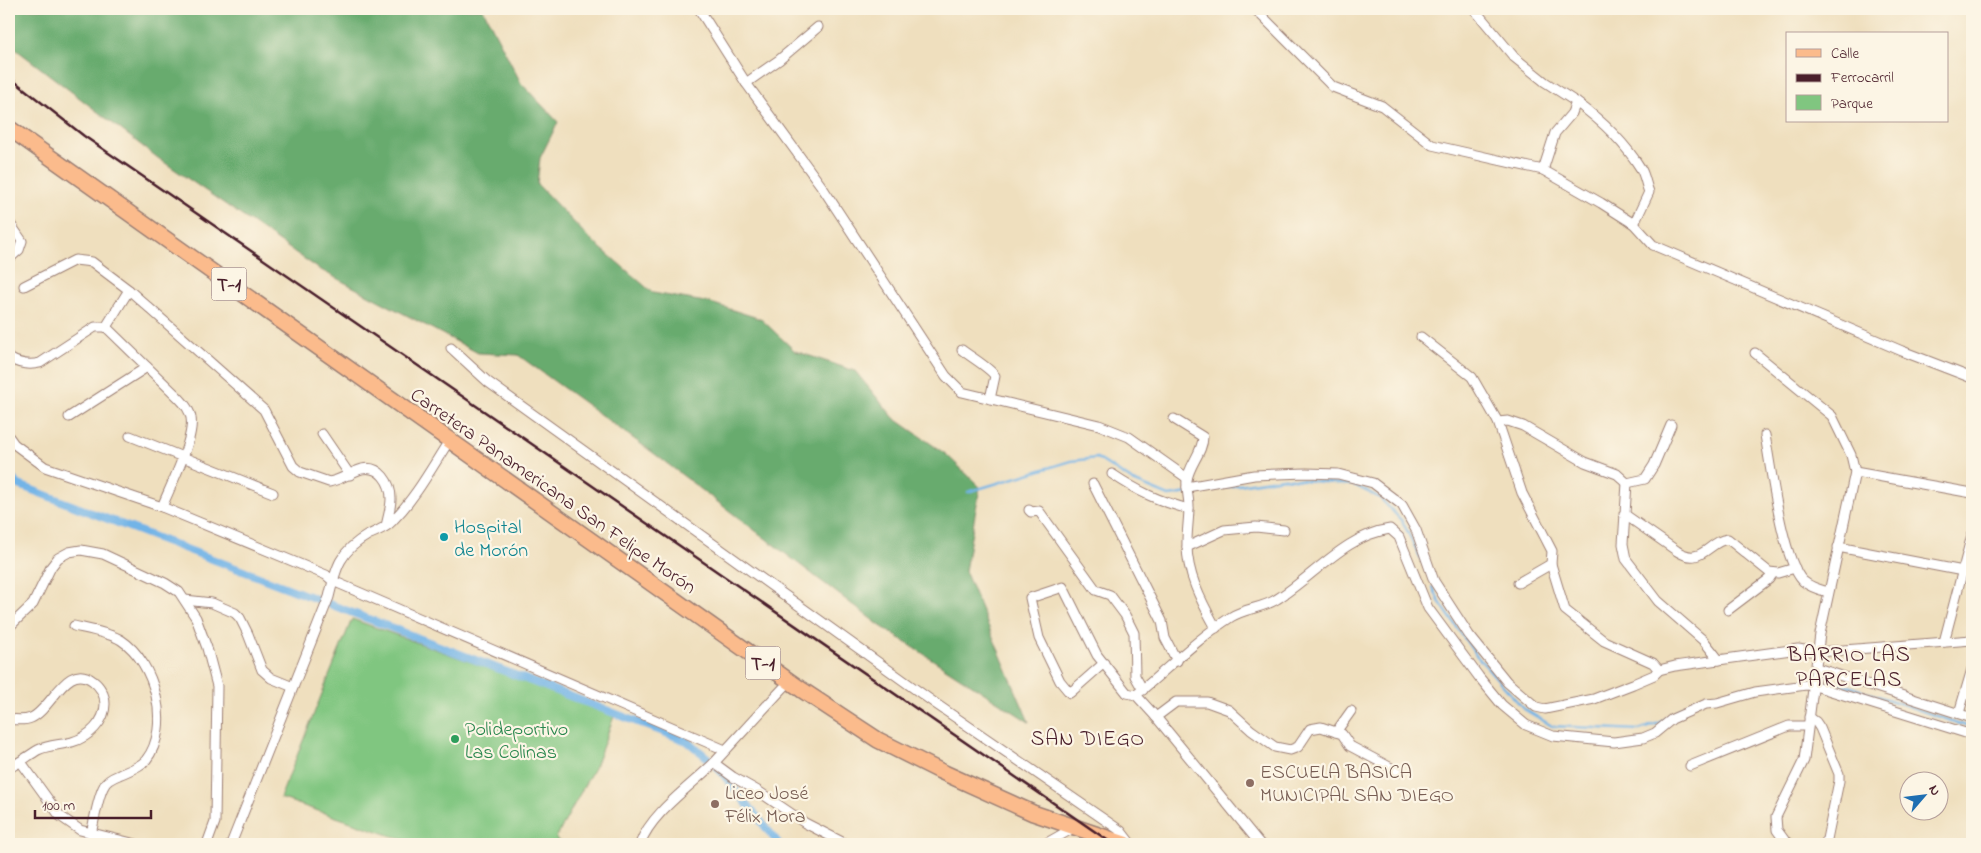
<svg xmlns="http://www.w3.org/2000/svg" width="1981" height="853" font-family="'Indie Flower',sans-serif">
  <rect width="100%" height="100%" fill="#fcf5e5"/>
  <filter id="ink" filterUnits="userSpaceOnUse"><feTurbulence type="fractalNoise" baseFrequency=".02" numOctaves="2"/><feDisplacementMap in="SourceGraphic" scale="10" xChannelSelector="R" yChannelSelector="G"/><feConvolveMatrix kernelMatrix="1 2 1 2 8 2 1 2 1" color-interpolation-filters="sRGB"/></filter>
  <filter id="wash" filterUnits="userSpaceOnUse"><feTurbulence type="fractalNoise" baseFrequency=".0096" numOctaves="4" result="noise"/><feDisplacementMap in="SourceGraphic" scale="20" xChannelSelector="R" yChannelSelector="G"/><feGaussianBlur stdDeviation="1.12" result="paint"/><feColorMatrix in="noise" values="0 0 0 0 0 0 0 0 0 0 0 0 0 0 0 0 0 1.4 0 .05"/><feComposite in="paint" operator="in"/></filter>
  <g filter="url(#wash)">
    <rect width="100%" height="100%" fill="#efdfbe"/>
    <polygon fill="#80c680" stroke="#657256" points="352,619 615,714 596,764 556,838 561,844 416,844 280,798"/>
    <polygon fill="#68ab6e" stroke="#59654c" points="9,9 483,9 521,83 558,122 540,158 537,184 588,237 653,293 711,303 761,319 795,351 855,371 894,418 947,455 980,487 965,571 1029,722 879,625 652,452 518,355 478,353 319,269 158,158 9,44"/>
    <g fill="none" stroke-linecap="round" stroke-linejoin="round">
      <g stroke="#72b4e7" stroke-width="2.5">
        <polyline points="968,492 1071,461 1097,458 1133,481 1169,496 1283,478 1354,485 1380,498 1402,521 1423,563"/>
        <polyline points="1433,587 1439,601 1475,654 1524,709 1552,726 1639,730 1659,723 1695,699 1746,690"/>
        <polyline points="1816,682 1843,684 1972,728"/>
        <polyline points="1784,684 1808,681"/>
      </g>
      <polyline stroke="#72b4e7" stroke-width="8" points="9,476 19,485 687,741 714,763 779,844"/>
    </g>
  </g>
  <g filter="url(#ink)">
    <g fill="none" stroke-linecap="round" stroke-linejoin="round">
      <g stroke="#9c7f74" stroke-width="11">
        <g id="minor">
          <polyline points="699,9 746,83 822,187 946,376 962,392 1099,425 1129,437 1187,478"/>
          <polyline points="1255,9 1333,87 1382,106 1432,145 1543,170 1601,203 1634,224 1653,245 1902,351 1972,378"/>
          <polyline points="1474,9 1514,57 1545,82 1576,102 1572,113 1555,133 1543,170"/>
          <polyline points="746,83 779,60 818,27"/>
          <path d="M1576,102C1601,120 1625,143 1641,169C1645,176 1646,185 1649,192L1634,224"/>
          <polyline points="9,222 22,241 19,250 9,259"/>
          <path d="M24,286L75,260L92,262L129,290L264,410L293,466L300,472L329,482C341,480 351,472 362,469C380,465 391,483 391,499C391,507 388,517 386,526"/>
          <path d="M106,327L179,398C185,404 190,410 191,418C195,438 170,487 162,507"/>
          <polyline points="1421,337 1472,377 1498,422 1522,493 1552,551 1551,564 1565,610 1604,641 1653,663 1659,670"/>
          <polyline points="451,348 488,382 936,704 1121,831 1131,844"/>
          <path d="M962,350C971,357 990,368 995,376L990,399"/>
          <polyline points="1755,353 1832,416 1851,455 1855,472 1820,634 1804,760 1776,817 1777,830 1785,841 1790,844"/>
          <path d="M9,358C19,364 28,366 40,363L95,327H106L129,290"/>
          <polyline points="69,417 147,367"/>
          <path d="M1174,419L1203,437C1203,452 1189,465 1187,480C1186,489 1189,498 1189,507C1189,518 1187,530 1187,541C1186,573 1201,601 1216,628"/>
          <polyline points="1498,422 1508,421 1523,426 1585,462 1617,474 1627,483"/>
          <polyline points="322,434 350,475"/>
          <path d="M1765,435C1771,468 1782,559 1803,581C1810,587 1820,590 1828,592"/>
          <polyline points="130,436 273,493"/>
          <polyline points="9,437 14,444 45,467 162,507 326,575 333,581 725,750"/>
          <polyline points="1855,472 1972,493"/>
          <path d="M1112,474C1139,492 1158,501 1189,509"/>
          <polyline points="1627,483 1623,544 1626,559 1658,601 1704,641 1719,660"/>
          <polyline points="1627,483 1645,479 1654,465 1671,425"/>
          <polyline points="1093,484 1162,621 1165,638 1177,661"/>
          <polyline points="1187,487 1254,475 1306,473 1338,474 1373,483 1402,505 1416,530 1434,581 1469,635 1507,682 1536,707 1545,709 1594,699 1633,684 1654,675 1659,670 1675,666 1798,649 1818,652 1972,640"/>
          <polyline points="1029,510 1031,512 1039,511 1096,590 1110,595 1125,615 1134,633 1135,676 1143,690"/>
          <path d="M1624,514L1677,551C1702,567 1708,541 1728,539L1769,572L1778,573L1795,568"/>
          <polyline points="1187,547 1224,530 1256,527 1284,530"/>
          <polyline points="1838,547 1963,571"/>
          <polyline points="1518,583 1551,564"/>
          <polyline points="185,600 212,603 235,613 240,618 248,634 262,670 271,678 293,687"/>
          <polyline points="1728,610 1769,579 1773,573"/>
          <path d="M74,626C87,629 110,633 121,640C155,662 172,727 146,760C140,767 128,771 119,775C114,777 106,781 104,786C98,796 94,822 91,834"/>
          <polyline points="9,627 33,604 51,567 58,558 69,552 81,550 103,554 165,583 179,592 196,618 207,648 217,686 215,822 207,844"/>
          <polyline points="1944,642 1972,535"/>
          <polyline points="1104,663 1070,693 1060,681 1039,638 1030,598 1063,587 1097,655 1127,693 1136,695"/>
          <polyline points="1817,668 1972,718"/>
          <polyline points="1959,713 1972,669"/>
          <path d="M1156,717L1136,695C1167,669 1197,639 1231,617C1245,608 1264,608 1277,599C1314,576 1346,535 1390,529L1399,537L1428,608L1479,677L1502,705L1526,725L1553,736L1614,742L1643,738L1655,733L1672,719L1706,704L1717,703L1755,692L1806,685L1815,686L1972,735"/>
          <polyline points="1809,717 1816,722 1820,728 1839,774 1839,781 1826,844"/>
          <path d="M9,719C16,720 24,721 31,718C52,709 67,660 93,681C100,686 105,695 105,704C105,722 89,737 72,742C61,745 48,745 38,750C28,756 19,763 9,768"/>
          <polyline points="1336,732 1351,711"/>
          <polyline points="21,762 60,816 80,830 136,844"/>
          <polyline points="714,763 733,777 758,791 805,823 846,844"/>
          <polyline points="1690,766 1789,726 1808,726"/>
          <path d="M231,844L329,597C336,567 340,551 368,535C377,531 388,527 394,519C416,497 432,467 449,441"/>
          <path d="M640,844C651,813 691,786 714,763C739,736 764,708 790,681"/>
          <polyline points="1045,844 1075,827"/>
          <polyline points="1260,844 1156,717 1176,702 1207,702 1229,710 1251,730 1275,747 1290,750 1298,747 1310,729 1321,727 1342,734 1350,746 1399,772"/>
        </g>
      </g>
      <g stroke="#9c7f74" stroke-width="18">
        <polyline id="primary" points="9,128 802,690 878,740 940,771 1033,813 1125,844"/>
      </g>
      <use href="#minor" stroke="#fff" stroke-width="9"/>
      <use href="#primary" stroke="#fbbb8c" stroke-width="15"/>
      <polyline stroke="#4a1f2b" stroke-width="2.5" points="9,77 84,136 1113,844"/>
    </g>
  </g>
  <circle fill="#0f9aa8" stroke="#fcf5e5" stroke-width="2" cx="444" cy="537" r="5"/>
  <circle fill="#2e9e5b" stroke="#fcf5e5" stroke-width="2" cx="455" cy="739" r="5"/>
  <g fill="#8d6e63" stroke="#fcf5e5" stroke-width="2">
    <circle cx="1250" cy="783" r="5"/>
    <circle cx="715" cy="804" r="5"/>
  </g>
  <g text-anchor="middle" stroke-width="4.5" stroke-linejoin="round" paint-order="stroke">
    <g fill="#fcf5e5" stroke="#7f5f63" stroke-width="1">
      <rect x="211.5" y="267.5" width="35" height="33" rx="4"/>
      <rect x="745.5" y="646.5" width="35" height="33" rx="4"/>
    </g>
    <g font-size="19" font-weight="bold" fill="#4a1f2b">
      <text x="229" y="291">T-1</text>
      <text x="763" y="670">T-1</text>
    </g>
    <g font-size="20" fill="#4a1f2b" stroke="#fcf5e5">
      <text transform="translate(554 490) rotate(35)" y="7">Carretera Panamericana San Felipe Morón</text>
    </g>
    <g font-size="20" fill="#0d838f" stroke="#fcf5e5" text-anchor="start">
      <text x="454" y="533">Hospital<tspan x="454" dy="23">de Morón</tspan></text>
    </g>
    <g font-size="20" fill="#27864d" stroke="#fcf5e5" text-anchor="start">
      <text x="465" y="735">Polideportivo<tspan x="465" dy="23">Las Colinas</tspan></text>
    </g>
    <g font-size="20" fill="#785e54" stroke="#fcf5e5" text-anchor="start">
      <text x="1260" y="778">ESCUELA BASICA<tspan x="1260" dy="23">MUNICIPAL SAN DIEGO</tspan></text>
      <text x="725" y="799">Liceo José<tspan x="725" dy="23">Félix Mora</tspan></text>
    </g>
    <g font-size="21" letter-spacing="1" fill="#4a1f2b" stroke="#fcf5e5">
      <text x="1088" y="745">SAN DIEGO</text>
    </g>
    <g font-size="22" letter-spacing="1" fill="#4a1f2b" stroke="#fcf5e5">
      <text x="1849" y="661">BARRIO LAS<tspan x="1849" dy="25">PARCELAS</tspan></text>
    </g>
  </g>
  <rect width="1981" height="853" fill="none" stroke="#fcf5e5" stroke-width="30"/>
  <rect x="1786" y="32" width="162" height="90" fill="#fcf5e5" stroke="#b59f9b"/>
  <rect x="1796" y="49" width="25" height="8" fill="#fbbb8c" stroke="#b59f9b"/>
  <text x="1831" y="58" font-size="15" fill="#4a1f2b">Calle</text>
  <rect x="1796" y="74" width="25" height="8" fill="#4a1f2b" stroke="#b59f9b"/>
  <text x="1831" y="82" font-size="15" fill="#4a1f2b">Ferrocarril</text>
  <rect x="1796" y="95" width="25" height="15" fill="#80c680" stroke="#b59f9b"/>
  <text x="1831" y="108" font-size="15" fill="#4a1f2b">Parque</text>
  <g transform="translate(1924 796) rotate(62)"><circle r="24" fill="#fcf5e5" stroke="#b59f9b"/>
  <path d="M0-4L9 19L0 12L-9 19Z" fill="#1f6fb2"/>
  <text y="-8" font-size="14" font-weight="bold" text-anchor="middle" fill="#4a1f2b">N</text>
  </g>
  <path d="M35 810v8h116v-8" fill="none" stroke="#4a1f2b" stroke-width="2.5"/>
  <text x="42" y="810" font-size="15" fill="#4a1f2b" stroke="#fcf5e5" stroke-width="4" paint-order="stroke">100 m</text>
</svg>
